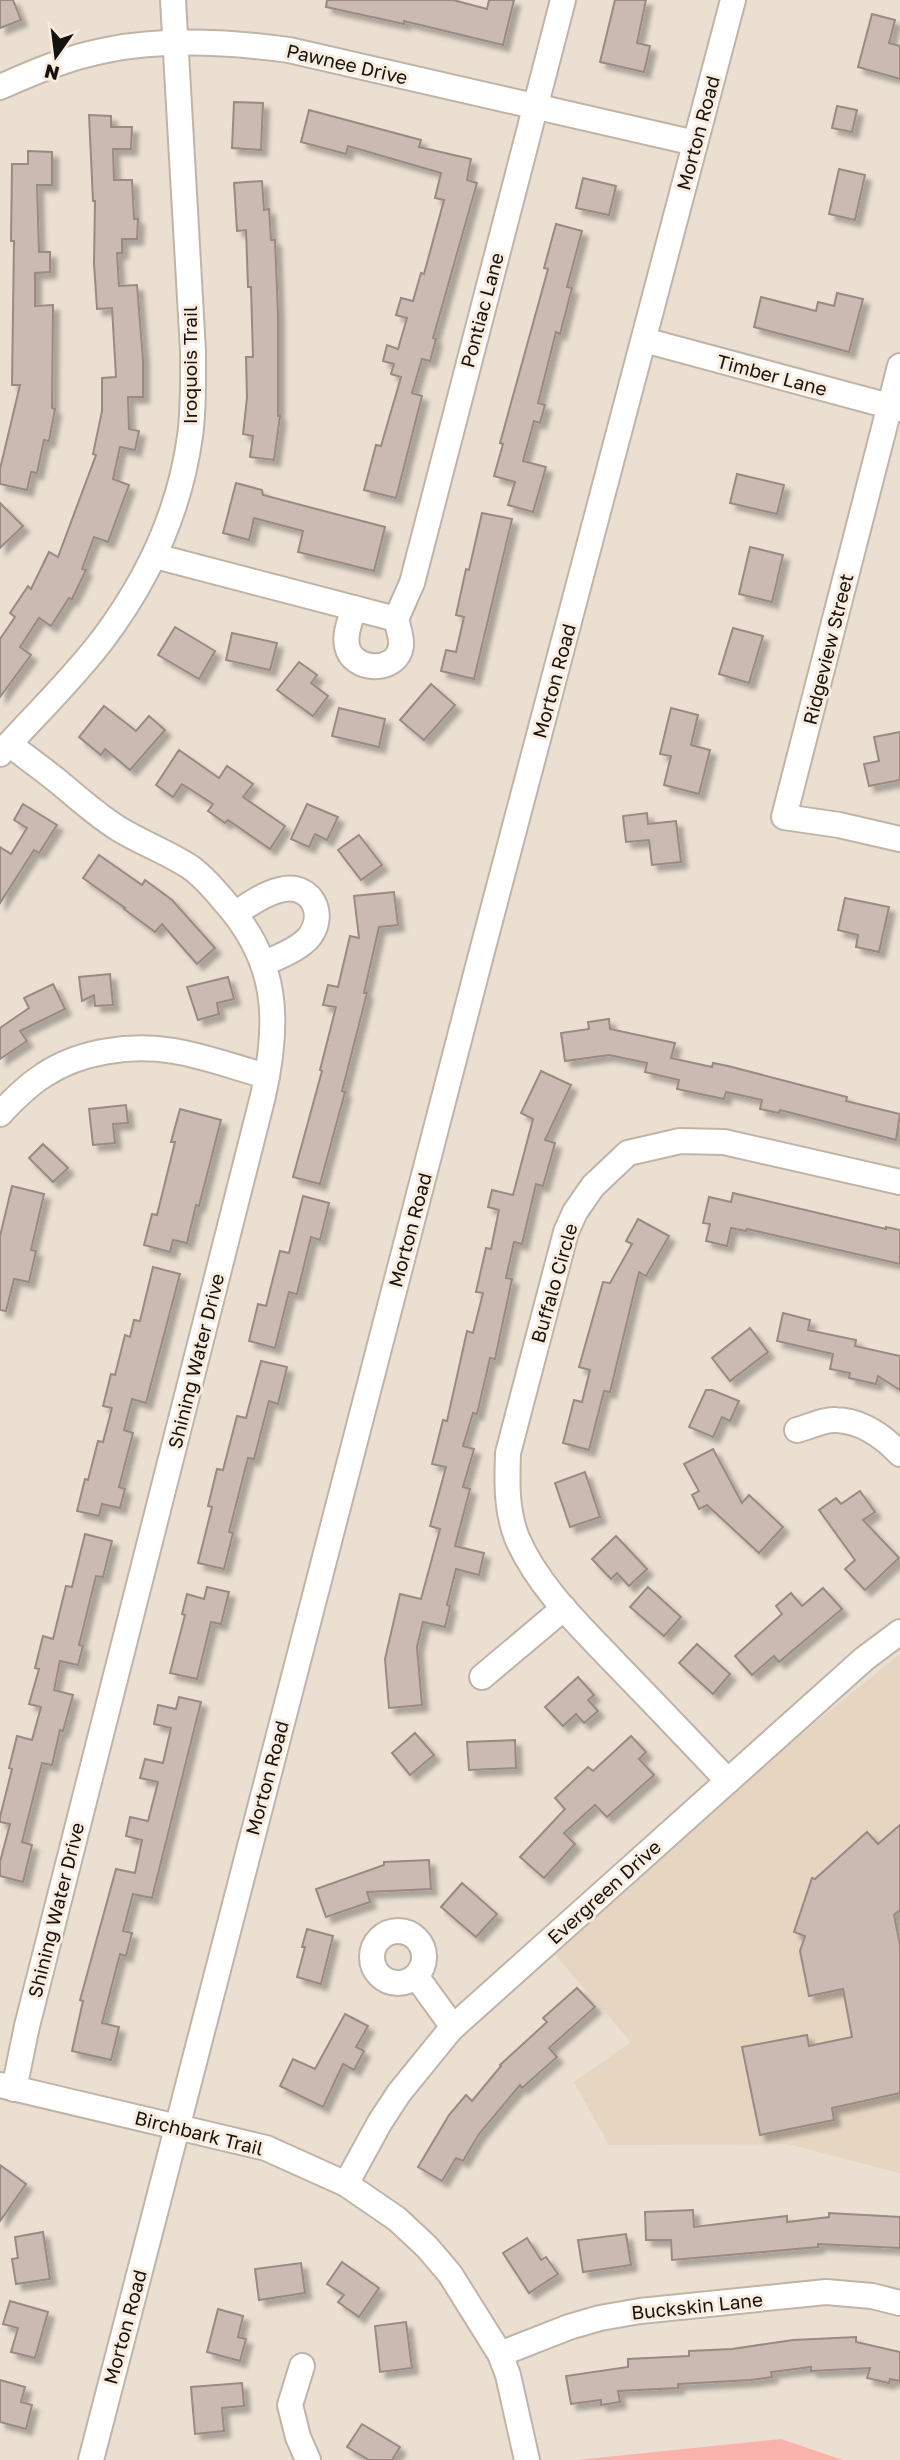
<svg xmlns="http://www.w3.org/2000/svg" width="900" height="2460" font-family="'Golos Text',sans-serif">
  <defs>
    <filter id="shadow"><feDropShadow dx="6" dy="6" stdDeviation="2" flood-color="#0004"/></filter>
  </defs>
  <rect width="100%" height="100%" fill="#eadfd1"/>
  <polygon fill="#e5d5c1" points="900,1654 900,2173 788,2144 609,2145 574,2082 631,2042 550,1949 738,1785"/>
  <polygon fill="#fab3ac" points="781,2439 843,2460 577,2460"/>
  <g fill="#cbbab2" stroke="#9a8a82" stroke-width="2" filter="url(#shadow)">
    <polygon points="0,0 13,0 21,20 0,28"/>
    <polygon points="327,0 453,0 487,9 489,0 514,0 503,45 404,21 404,24 326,7"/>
    <polygon points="615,0 646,0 637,43 650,46 644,72 600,62"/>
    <polygon points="872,14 895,20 889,43 900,46 900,79 858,67"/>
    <polygon points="234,102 263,103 261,150 232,148"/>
    <polygon points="837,106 857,110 852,132 832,128"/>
    <polygon points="309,110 421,140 419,147 471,159 467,180 477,183 433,338 436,339 430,361 422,359 412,393 422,396 396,498 364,490 376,445 381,446 401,377 391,374 394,364 383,361 387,345 398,349 407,318 396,315 401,298 413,301 421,273 424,274 444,200 435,198 441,173 348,146 346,154 301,142"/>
    <polygon points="89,115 111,116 111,127 132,127 131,149 113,149 114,180 132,180 134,219 138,219 137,239 122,239 122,253 117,253 119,286 137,285 143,360 143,397 128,397 129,429 139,431 135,450 120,447 113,479 129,485 108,542 94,537 82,569 86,570 72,599 69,598 51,626 39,618 20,647 31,655 0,697 0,639 15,617 10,613 28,586 31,589 49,552 58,557 96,455 93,454 102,411 102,378 116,377 112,308 97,309 94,263 95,201 93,201"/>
    <polygon points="28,151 52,152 52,185 37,185 39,252 50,252 50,272 35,273 35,306 53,305 52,408 55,409 49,441 44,440 37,473 31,472 27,490 0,484 0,469 20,385 12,385 14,241 11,241 12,164 28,164"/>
    <polygon points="839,169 865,175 855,220 829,214"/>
    <polygon points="583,178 616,186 609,215 576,208"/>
    <polygon points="262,181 264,210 269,209 271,240 275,240 278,314 278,416 280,416 274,460 250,457 253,436 243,434 247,398 246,357 253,357 251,287 248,287 246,230 237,231 234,183"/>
    <polygon points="556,224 582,231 567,287 572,288 560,334 556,332 538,403 545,405 540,423 534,421 523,461 546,467 533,512 508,505 515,482 494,476 503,444 500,443 548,269 544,268"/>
    <polygon points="837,293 863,299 849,352 754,327 761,297 816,311 818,302 834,306"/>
    <polygon points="737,474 784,485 777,514 730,503"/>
    <polygon points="236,483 262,490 263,495 385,527 374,571 298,552 303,531 254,518 249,540 223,533"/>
    <polygon points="0,503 23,526 0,548"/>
    <polygon points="482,513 512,519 474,679 441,671 446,650 456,652 464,617 456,615 466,569 469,570"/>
    <polygon points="750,547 783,555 772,602 739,594"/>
    <polygon points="175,627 215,651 199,679 158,655"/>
    <polygon points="733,628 763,636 749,683 719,674"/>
    <polygon points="232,633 277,643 270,670 226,660"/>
    <polygon points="299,662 317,675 311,683 328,696 313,716 277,690"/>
    <polygon points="431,684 455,705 424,740 400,720"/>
    <polygon points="104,706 136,731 149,716 165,730 130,770 105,749 101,755 79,737"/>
    <polygon points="339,708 385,719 379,747 332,736"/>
    <polygon points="671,708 698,715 691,745 710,750 699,794 664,785 671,756 660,754"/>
    <polygon points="900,732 900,780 869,786 864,764 879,761 874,737"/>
    <polygon points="179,750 219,778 227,766 253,784 243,797 285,826 270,849 228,820 225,823 208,811 213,804 182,784 173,797 156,785"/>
    <polygon points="23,804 57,825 39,853 34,850 0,903 0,847 11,854 27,828 14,820"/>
    <polygon points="307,804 338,817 327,840 315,834 309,847 291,839"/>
    <polygon points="647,813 648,824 676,821 681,862 652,865 649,840 626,842 623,816"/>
    <polygon points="359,835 382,865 361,880 338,850"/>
    <polygon points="99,855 142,885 145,880 172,900 215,948 197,964 162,924 155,932 124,909 125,908 83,878"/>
    <polygon points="394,892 398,925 379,927 364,993 367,993 342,1091 345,1092 320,1184 293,1177 322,1071 320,1070 336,1007 323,1005 328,985 338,987 350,936 359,938 354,896"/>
    <polygon points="845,898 889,907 879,952 856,947 858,935 838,930"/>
    <polygon points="110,974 113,1005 95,1006 94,995 82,1001 79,977"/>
    <polygon points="228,977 234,999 217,1003 219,1014 198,1020 187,987"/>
    <polygon points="53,984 65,1009 20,1031 27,1041 0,1059 0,1028 29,1008 24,998"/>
    <polygon points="609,1019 610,1029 675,1043 671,1058 712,1067 713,1063 728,1066 847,1097 846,1101 900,1114 896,1140 780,1110 779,1113 760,1109 762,1100 726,1092 724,1099 677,1089 679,1080 645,1072 647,1063 609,1055 565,1061 561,1033 589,1029 588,1022"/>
    <polygon points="541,1071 571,1085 545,1140 555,1143 543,1186 536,1184 522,1244 514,1242 506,1278 512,1279 495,1359 490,1358 477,1414 473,1413 463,1446 474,1449 463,1487 470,1489 455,1546 484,1553 479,1575 456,1569 447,1605 450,1606 445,1627 423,1622 417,1647 422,1705 389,1708 385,1659 400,1594 421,1599 440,1529 430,1526 446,1467 432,1464 443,1420 447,1421 467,1331 473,1333 483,1293 476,1292 486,1248 491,1249 499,1210 488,1207 492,1190 513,1195 533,1119 521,1113"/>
    <polygon points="126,1105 128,1123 113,1124 115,1143 93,1145 89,1109"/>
    <polygon points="180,1109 221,1120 199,1206 196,1205 187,1243 173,1240 170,1252 144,1245 152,1214 157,1215 175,1142 171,1142"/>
    <polygon points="43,1144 68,1168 53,1182 29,1158"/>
    <polygon points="12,1186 44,1194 31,1250 36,1251 29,1282 14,1279 6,1311 0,1310 0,1236"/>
    <polygon points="733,1193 886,1229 886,1227 900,1230 900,1264 747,1229 746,1231 731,1228 727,1246 706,1241 710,1224 703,1223 709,1197 731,1202"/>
    <polygon points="303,1196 329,1203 320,1240 311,1237 297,1294 289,1292 275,1348 249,1341 258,1304 266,1306 280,1251 289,1253"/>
    <polygon points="638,1219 669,1236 646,1276 639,1272 610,1392 604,1391 589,1450 563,1443 574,1400 582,1402 590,1370 579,1367 603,1282 610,1283 632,1244 626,1241"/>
    <polygon points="153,1267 180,1274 146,1403 132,1399 124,1430 133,1433 119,1487 125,1489 120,1508 102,1504 99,1516 77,1511 85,1479 88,1480 98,1441 103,1442 112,1408 103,1406 111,1374 115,1375 125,1335 130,1337 134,1320 140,1321"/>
    <polygon points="783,1313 810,1320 808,1330 856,1340 855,1346 900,1356 900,1390 878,1376 876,1384 849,1378 850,1373 830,1369 833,1354 777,1341"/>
    <polygon points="750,1328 768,1352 730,1381 712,1358"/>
    <polygon points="261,1361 287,1367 278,1404 269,1401 254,1459 248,1458 229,1532 233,1533 224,1569 198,1563 212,1507 208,1506 217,1469 223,1470 237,1416 246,1418"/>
    <polygon points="706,1390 712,1390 739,1401 730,1421 722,1417 713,1437 689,1427"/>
    <polygon points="713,1449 742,1503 749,1495 783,1527 759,1553 707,1505 699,1509 692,1495 699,1491 684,1464"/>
    <polygon points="585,1472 600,1517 570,1527 555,1483"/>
    <polygon points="860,1491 875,1512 863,1520 899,1558 865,1590 845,1569 855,1560 819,1510 836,1498 841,1504"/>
    <polygon points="85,1534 112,1541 103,1577 96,1576 79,1645 83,1646 78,1665 60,1661 54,1690 73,1695 63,1731 60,1730 52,1765 42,1763 22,1842 32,1845 23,1882 0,1876 0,1862 10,1824 0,1822 0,1817 12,1769 9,1768 17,1736 32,1740 41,1707 29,1704 39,1669 35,1668 43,1636 53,1639 66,1586 72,1587"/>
    <polygon points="616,1536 647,1569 629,1586 617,1573 611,1579 592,1559"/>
    <polygon points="207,1587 229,1592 221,1624 211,1622 197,1679 170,1673 185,1615 182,1614 187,1594 204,1599"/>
    <polygon points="648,1587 681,1617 664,1636 630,1607"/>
    <polygon points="823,1588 842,1609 779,1662 774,1656 752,1675 735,1656 782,1614 776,1606 791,1593 802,1606"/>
    <polygon points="697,1644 730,1674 713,1694 679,1663"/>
    <polygon points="578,1677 594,1695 588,1700 598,1711 584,1723 576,1714 563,1726 545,1707"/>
    <polygon points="179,1697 201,1702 152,1898 133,1894 123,1931 132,1933 126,1956 120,1954 102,2023 119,2027 111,2060 72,2051 83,2001 80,2000 116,1869 135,1873 142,1840 126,1836 130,1817 148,1821 158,1782 140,1778 145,1759 163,1763 171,1728 154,1724 158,1705 176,1709"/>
    <polygon points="415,1733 434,1755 410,1775 392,1753"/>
    <polygon points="631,1736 646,1752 639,1759 654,1775 607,1817 595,1805 564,1833 575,1844 544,1878 520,1857 565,1809 555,1798 588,1767 593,1771"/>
    <polygon points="515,1740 516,1768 469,1770 467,1742"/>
    <polygon points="900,1825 900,1910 894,1915 900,1945 900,2093 832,2108 834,2120 760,2135 742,2047 807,2035 809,2046 852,2037 843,1989 809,1996 800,1951 805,1936 794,1932 812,1878 815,1879 867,1832 878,1844"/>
    <polygon points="429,1860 431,1889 367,1892 370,1902 326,1917 316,1889 384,1865 384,1862"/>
    <polygon points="462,1883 497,1914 476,1937 441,1907"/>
    <polygon points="307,1929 333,1936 321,1984 297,1977 305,1947 302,1947"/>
    <polygon points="577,1988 595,2007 549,2048 557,2057 522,2088 520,2085 479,2134 463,2161 456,2158 442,2181 418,2167 449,2115 466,2095 472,2101 501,2066 500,2065 547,2022 543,2018"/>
    <polygon points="345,2014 368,2026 356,2047 364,2051 354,2070 343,2064 323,2107 280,2086 293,2059 315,2069"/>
    <polygon points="0,2165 26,2184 0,2221"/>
    <polygon points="693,2210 694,2227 787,2216 787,2222 829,2217 829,2213 900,2217 900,2248 818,2244 818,2247 672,2260 671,2240 646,2240 645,2212"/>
    <polygon points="43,2232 50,2279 16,2284 12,2259 18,2258 15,2237"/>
    <polygon points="626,2234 631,2265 583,2272 578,2240"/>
    <polygon points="527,2238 541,2260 546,2257 558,2274 529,2293 503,2253"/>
    <polygon points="342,2262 379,2288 359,2317 338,2302 344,2295 327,2284"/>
    <polygon points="301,2263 305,2293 259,2300 255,2269"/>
    <polygon points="10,2301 48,2312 35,2358 11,2352 18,2328 3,2324"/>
    <polygon points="218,2309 243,2316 238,2337 246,2339 240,2361 207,2352"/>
    <polygon points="406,2322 412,2368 380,2372 375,2326"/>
    <polygon points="856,2337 856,2342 900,2352 900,2381 890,2379 889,2383 867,2378 870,2368 811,2371 811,2367 771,2372 772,2377 751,2380 678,2384 678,2388 618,2391 620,2402 601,2405 601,2400 571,2404 566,2376 628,2367 628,2359 689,2356 689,2351 732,2349 793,2340"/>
    <polygon points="0,2380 25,2387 21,2402 32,2405 26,2429 0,2422"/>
    <polygon points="242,2383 244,2406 222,2408 224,2431 195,2434 191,2387"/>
    <polygon points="362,2424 400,2447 392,2460 369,2460 347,2447"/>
  </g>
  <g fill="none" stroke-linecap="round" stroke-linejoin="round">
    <g stroke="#c0b4a7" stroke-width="28">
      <g id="street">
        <path d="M0,87C34,72 69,57 107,50C166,38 230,42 289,50L695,143"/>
        <polyline points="644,340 900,409"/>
        <polyline points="900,366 784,817 839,825 900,839"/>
        <polyline points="155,556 396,619 412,583 563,0"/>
        <path d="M354,608C351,619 344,634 347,646C352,672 397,674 401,646C402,638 398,627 396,619"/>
        <path d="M9,744C26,757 43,769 60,783C79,799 98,816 119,829C142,843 167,852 190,867C203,876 214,889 224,901C278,961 280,1020 263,1096L27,2026L14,2089"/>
        <path d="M0,754C34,716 72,680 103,639C148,579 180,510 190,436C194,408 193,379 193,351L173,0"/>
        <path d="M235,913C251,904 266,892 284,889C312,885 326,914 310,936C300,949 278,957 263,964"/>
        <path d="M0,1114C13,1100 28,1085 44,1075C80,1051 131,1044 174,1051C205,1056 236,1068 267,1076"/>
        <path d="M797,1430C809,1427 824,1419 836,1420C862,1421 883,1436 900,1454"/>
        <polyline points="482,1677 564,1608"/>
        <path d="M728,1781C691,1742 654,1703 616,1664C580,1626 538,1587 517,1538C506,1510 507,1482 508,1453L566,1232L575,1212L593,1186L628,1153L680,1141L724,1142L900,1182"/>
        <circle cx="398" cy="1957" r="26"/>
        <polyline points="416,1976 453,2027"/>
        <polyline points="0,2085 266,2148 346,2184 397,2219 427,2247 450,2274 500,2354 508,2375 527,2460"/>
        <polyline points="346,2184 380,2122 399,2093 451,2029 864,1659 900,1632"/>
        <polyline points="500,2354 569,2327 600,2318 640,2311 826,2292 872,2296 900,2303"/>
        <polyline points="302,2366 290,2405 298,2437 308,2460"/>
        <polyline points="91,2460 481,955 733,0"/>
      </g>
    </g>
    <use href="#street" stroke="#fff" stroke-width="24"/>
  </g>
  <g text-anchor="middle" stroke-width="6" stroke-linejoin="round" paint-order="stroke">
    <g font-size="19" fill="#16120e" stroke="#f8ecde">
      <text transform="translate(347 64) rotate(13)" y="7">Pawnee Drive</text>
      <text transform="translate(698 133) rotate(-75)" y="7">Morton Road</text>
      <text transform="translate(482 310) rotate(-75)" y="7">Pontiac Lane</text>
      <text transform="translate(190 365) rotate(-90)" y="7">Iroquois Trail</text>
      <text transform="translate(772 375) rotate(15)" y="7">Timber Lane</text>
      <text transform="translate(828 649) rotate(-76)" y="7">Ridgeview Street</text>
      <text transform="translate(554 681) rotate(-75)" y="7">Morton Road</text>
      <text transform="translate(410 1230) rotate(-75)" y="7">Morton Road</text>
      <text transform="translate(554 1283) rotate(-74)" y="7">Buffalo Circle</text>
      <text transform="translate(196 1361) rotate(-76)" y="7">Shining Water Drive</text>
      <text transform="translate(267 1778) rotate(-75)" y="7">Morton Road</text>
      <text transform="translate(604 1892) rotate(-42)" y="7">Evergreen Drive</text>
      <text transform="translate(56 1910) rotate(-76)" y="7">Shining Water Drive</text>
      <text transform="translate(199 2133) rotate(14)" y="7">Birchbark Trail</text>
      <text transform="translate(697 2306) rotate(-6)" y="7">Buckskin Lane</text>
      <text transform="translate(125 2327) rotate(-75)" y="7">Morton Road</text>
    </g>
  </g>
  <g transform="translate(56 56) rotate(194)" stroke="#f8ecde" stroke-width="5" paint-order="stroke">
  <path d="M0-5L12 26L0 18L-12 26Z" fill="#16120e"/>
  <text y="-10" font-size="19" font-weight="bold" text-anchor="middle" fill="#16120e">N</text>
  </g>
</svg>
